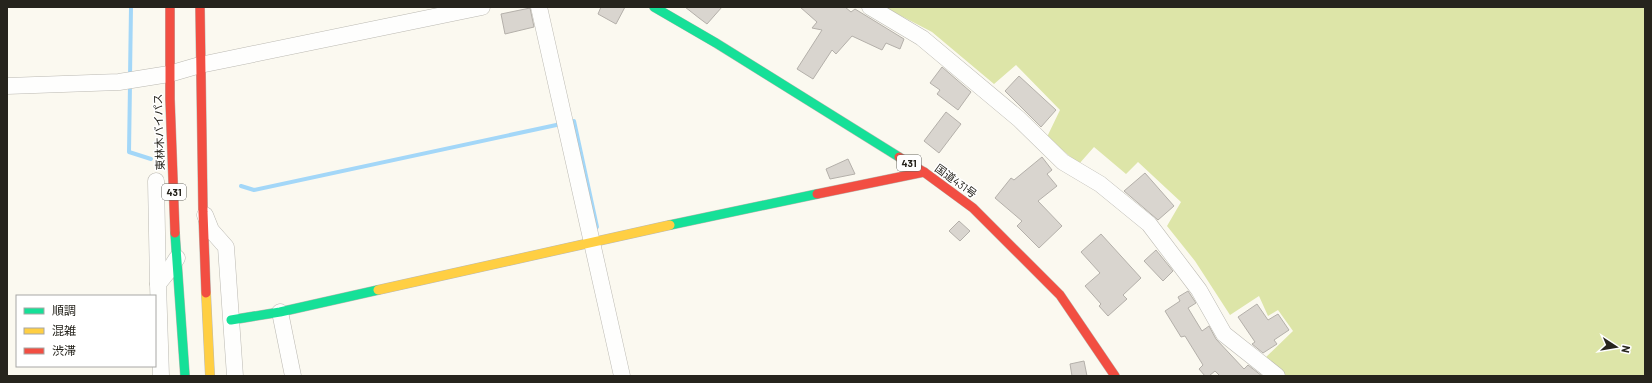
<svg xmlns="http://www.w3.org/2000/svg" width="1652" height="383" font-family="Barlow,'Noto Sans JP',sans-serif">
  <rect width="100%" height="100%" fill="#fbf9f0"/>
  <polygon fill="#dde5a8" points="884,7 1645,7 1645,376 1287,376 1265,358 1293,331 1278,310 1268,316 1259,296 1230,315 1195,261 1167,226 1181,202 1138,162 1126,174 1094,147 1079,164 1047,137 1060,110 1016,65 994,84 932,32"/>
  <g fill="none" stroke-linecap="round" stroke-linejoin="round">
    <g stroke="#a3d7f8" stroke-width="4">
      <polyline points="130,77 131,7"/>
      <polyline points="130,84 129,152 151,159"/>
      <polyline points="568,122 574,121 597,227"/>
      <polyline points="241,186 254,190 561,124"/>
    </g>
  </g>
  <g fill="#d9d5cf" stroke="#b4b0aa">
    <polygon points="601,7 625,7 616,24 598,14"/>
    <polygon points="685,7 722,7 707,24 699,18"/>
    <polygon points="800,7 845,7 851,12 855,9 904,39 900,49 886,43 882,50 852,36 836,54 832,50 813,79 797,69 822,30 812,28 817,22"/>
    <polygon points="530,8 534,27 505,34 501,14"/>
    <polygon points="942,67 971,92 958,110 937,94 940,90 930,83"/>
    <polygon points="1019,76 1056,110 1041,127 1005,91"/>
    <polygon points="946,112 961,124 939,153 924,141"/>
    <polygon points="1042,157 1052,170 1047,174 1057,186 1038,201 1062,226 1039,248 1017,226 1022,221 995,198 1011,178 1014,180"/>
    <polygon points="848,159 855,174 830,179 826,169"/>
    <polygon points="1145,173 1174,206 1158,220 1124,191"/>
    <polygon points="959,221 970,231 960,241 949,231"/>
    <polygon points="1101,234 1141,278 1123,295 1127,299 1108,316 1099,306 1101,304 1085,286 1100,273 1081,252"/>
    <polygon points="1156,250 1173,271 1163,281 1144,261"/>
    <polygon points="1188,291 1196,303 1188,308 1202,331 1209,326 1216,339 1244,369 1248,365 1262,376 1220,376 1215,371 1209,376 1205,376 1199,369 1203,365 1185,336 1181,337 1165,311 1180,301 1178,297"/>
    <polygon points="1257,304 1268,320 1278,314 1289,330 1274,340 1277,344 1263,353 1252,344 1255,342 1238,317"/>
    <polygon points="1084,361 1087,376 1072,376 1070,364"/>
  </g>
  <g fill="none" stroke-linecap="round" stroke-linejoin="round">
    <g stroke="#bbb9b2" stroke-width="17">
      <g id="street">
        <polyline points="539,7 622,376"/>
        <polyline points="870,7 922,38 1019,119 1063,162 1100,184 1149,224 1199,290 1224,334 1277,376"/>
        <polyline points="7,86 119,82 169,74 200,65 482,7"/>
        <polyline points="156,181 158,284"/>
        <polyline points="205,215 211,230 226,247 235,376"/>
        <polyline points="280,312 293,376"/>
        <polyline points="161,376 158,284 170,269 177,258"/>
      </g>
    </g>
    <g stroke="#bbb9b2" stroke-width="10">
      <g id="fast">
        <polyline points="654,7 716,43 899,157"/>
        <polyline points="670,225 817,194"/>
        <polyline points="175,233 185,376"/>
        <polyline points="231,320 280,312 378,290"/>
      </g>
    </g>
    <g stroke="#bbb9b2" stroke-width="10">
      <g id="slow">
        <polyline points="378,290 670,225"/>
        <polyline points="206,293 210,376"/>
      </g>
    </g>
    <g stroke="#bbb9b2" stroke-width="10">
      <g id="jam">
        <polyline points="170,7 170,99 175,233"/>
        <polyline points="200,7 203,212 206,293"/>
        <polyline points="899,157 924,172 973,208 1060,295 1115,376"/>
        <polyline points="817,194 924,172"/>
      </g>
    </g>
    <use href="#street" stroke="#fefefd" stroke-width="16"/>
    <use href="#fast" stroke="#16e098" stroke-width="9"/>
    <use href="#slow" stroke="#ffcf43" stroke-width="9"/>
    <use href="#jam" stroke="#f24e42" stroke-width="9"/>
  </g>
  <g text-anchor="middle" stroke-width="3" stroke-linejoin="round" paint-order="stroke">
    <g fill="#fff" stroke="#676661" stroke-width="1">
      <rect x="897" y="155" width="24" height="16" rx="3"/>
      <rect x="162" y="184" width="24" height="16" rx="3"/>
    </g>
    <g font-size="10" font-weight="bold" fill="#26241d">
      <text x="909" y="167">431</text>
      <text x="174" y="196">431</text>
    </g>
    <g font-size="11" fill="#26241d" stroke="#fff">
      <text transform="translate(159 132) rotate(-92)" y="4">東林木バイパス</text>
      <text transform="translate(956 181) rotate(36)" y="4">国道431号</text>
    </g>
  </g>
  <rect width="1652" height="383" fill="none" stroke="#26241d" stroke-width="16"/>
  <rect x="16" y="295" width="140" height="72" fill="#ffffff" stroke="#a8a7a5"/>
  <rect x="24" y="308" width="20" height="6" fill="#16e098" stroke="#a8a7a5"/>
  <text x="52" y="315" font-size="12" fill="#26241d">順調</text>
  <rect x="24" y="328" width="20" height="6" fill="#ffcf43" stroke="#a8a7a5"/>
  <text x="52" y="335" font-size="12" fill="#26241d">混雑</text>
  <rect x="24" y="348" width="20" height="6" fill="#f24e42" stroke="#a8a7a5"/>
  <text x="52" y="355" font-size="12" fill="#26241d">渋滞</text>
  <g transform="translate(1616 347) rotate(102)" stroke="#ffffff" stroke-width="3" paint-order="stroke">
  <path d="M0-3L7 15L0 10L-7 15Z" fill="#26241d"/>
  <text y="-6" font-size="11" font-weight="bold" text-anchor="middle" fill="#26241d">N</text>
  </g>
</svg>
